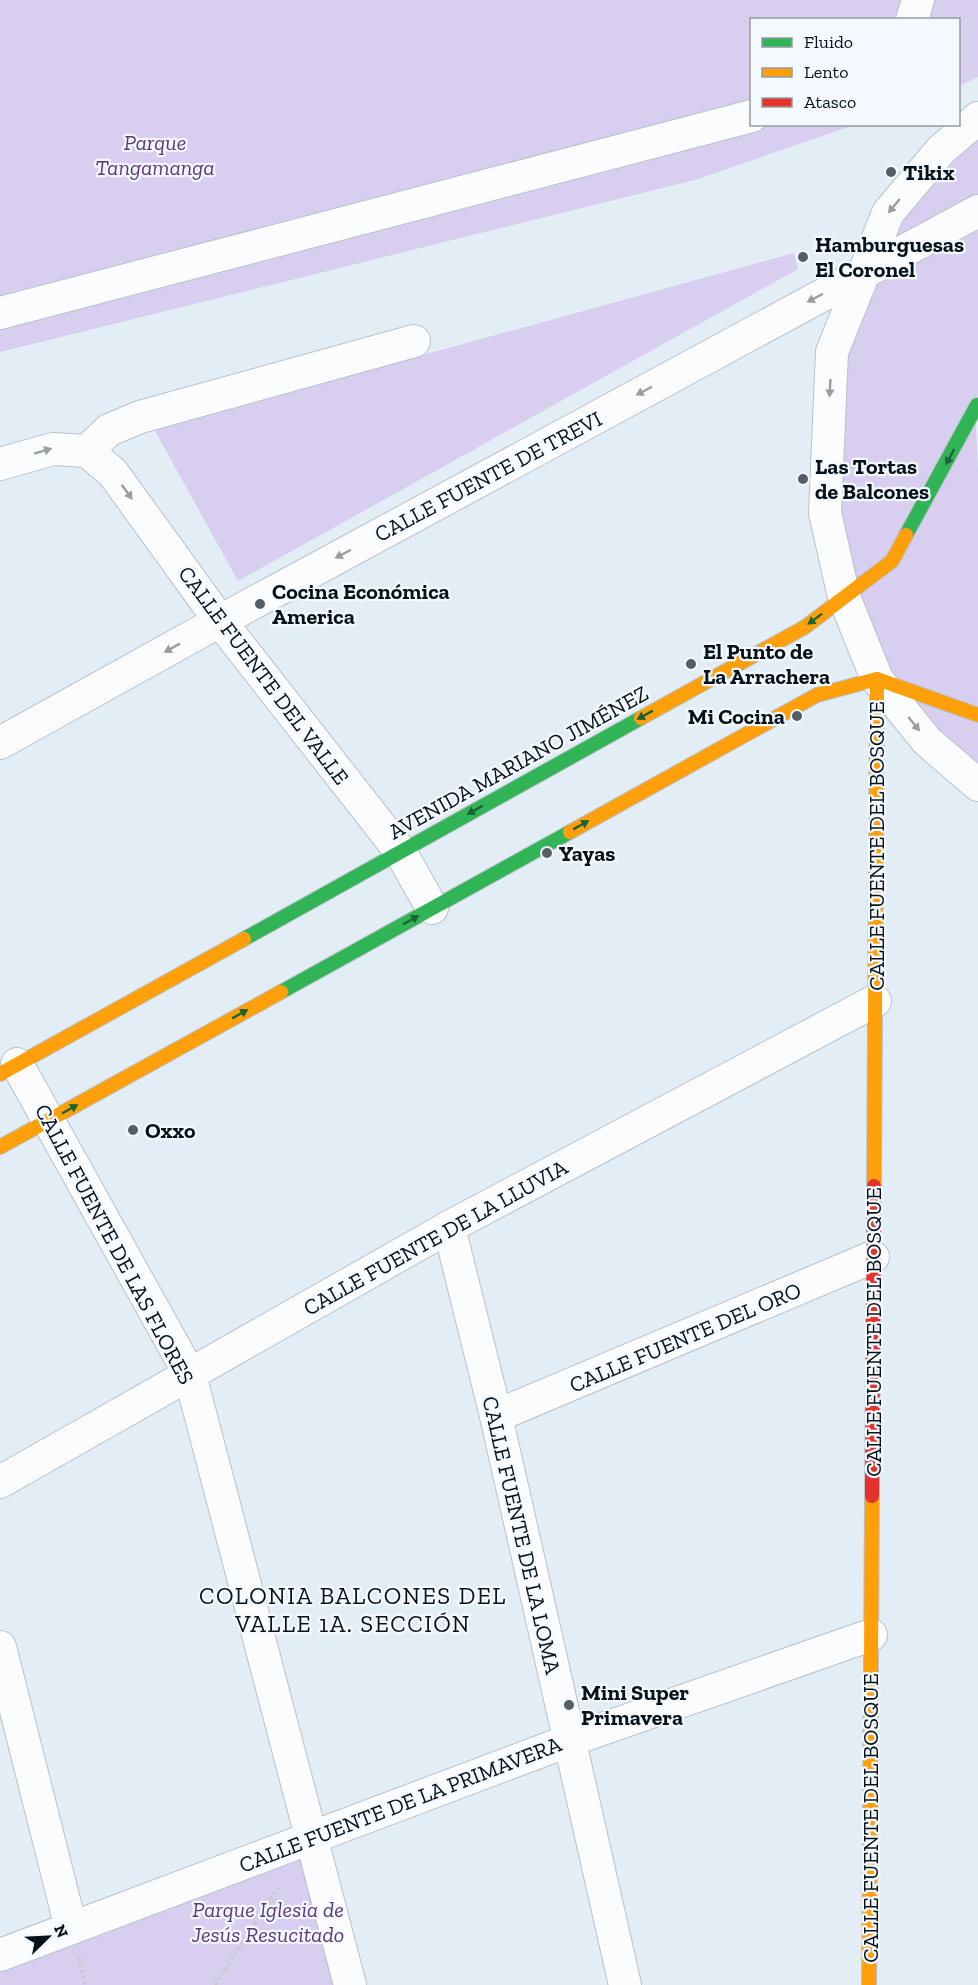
<svg xmlns="http://www.w3.org/2000/svg" width="978" height="1985" font-family="'Zilla Slab',serif">
  <rect width="100%" height="100%" fill="#e3edf6"/>
  <g fill="#d8cef0">
    <polygon points="0,0 978,0 978,77 959,86 958,20 752,20 752,124 854,125 695,180 0,352"/>
    <polygon points="978,118 978,394 975,405 978,470 978,785 927,741 844,597 832,352 888,213"/>
    <polygon points="794,253 798,269 238,581 154,429"/>
    <polygon points="312,1838 350,1985 0,1985 0,1955"/>
  </g>
  <g fill="none" stroke-linecap="round" stroke-linejoin="round">
    <g stroke="#b8c2ca" stroke-width="34">
      <g id="street">
        <polyline points="912,20 918,0"/>
        <polyline points="978,118 941,150 888,213 832,352 825,513 844,597 877,679 927,741 978,785"/>
        <polyline points="0,313 752,116"/>
        <polyline points="87,451 109,430 140,417 414,341"/>
        <polyline points="0,464 53,449 87,451 113,473 220,621 400,851 432,908"/>
        <polyline points="0,743 220,621 978,211"/>
        <polyline points="17,1064 190,1375 350,1985"/>
        <polyline points="449,1227 496,1416 625,1985"/>
        <polyline points="496,1416 873,1257"/>
        <polyline points="0,1482 449,1227 875,1001"/>
        <polyline points="0,1647 71,1928"/>
        <polyline points="0,1955 568,1741 871,1635"/>
      </g>
    </g>
    <g stroke="#b8c2ca" stroke-width="16">
      <g id="fast">
        <polyline points="906,535 977,405"/>
        <polyline points="244,939 641,718"/>
        <polyline points="281,992 570,832"/>
      </g>
    </g>
    <g stroke="#b8c2ca" stroke-width="16">
      <g id="slow">
        <polyline points="641,718 805,627 892,561 906,535"/>
        <polyline points="570,832 817,695 877,679 978,715"/>
        <polyline points="0,1074 244,939"/>
        <polyline points="0,1147 281,992"/>
        <polyline points="874,1186 877,679"/>
        <polyline points="869,1985 872,1496"/>
      </g>
    </g>
    <g stroke="#b8c2ca" stroke-width="16">
      <polyline id="jam" points="872,1496 874,1186"/>
    </g>
    <g stroke="#c9cccf" stroke-width="4" stroke-dasharray="3 3" stroke-linecap="butt">
      <polyline points="79,1958 85,1985"/>
      <polyline points="215,1985 280,1885"/>
    </g>
    <use href="#street" stroke="#fbfcfe" stroke-width="32"/>
    <use href="#fast" stroke="#30b455" stroke-width="14"/>
    <use href="#slow" stroke="#ff9f0a" stroke-width="14"/>
    <use href="#jam" stroke="#e5322d" stroke-width="14"/>
  </g>
  <defs><path id="oneway-solid" d="M-6-.8H1V-3.2L6.5 0L1 3.2V.8H-6Z" transform="scale(1.5)"/></defs>
  <g fill="#999ea2">
    <use href="#oneway-solid" transform="translate(894 206) rotate(129)"/>
    <use href="#oneway-solid" transform="translate(815 298) rotate(152)"/>
    <use href="#oneway-solid" transform="translate(830 388) rotate(93)"/>
    <use href="#oneway-solid" transform="translate(644 391) rotate(152)"/>
    <use href="#oneway-solid" transform="translate(43 451) rotate(-16)"/>
    <use href="#oneway-solid" transform="translate(127 492) rotate(54)"/>
    <use href="#oneway-solid" transform="translate(343 554) rotate(152)"/>
    <use href="#oneway-solid" transform="translate(172 648) rotate(151)"/>
    <use href="#oneway-solid" transform="translate(914 724) rotate(51)"/>
  </g>
  <g fill="#1b6237">
    <use href="#oneway-solid" transform="translate(950 457) rotate(118)"/>
    <use href="#oneway-solid" transform="translate(815 619) rotate(143)"/>
    <use href="#oneway-solid" transform="translate(645 715) rotate(151)"/>
    <use href="#oneway-solid" transform="translate(475 810) rotate(151)"/>
    <use href="#oneway-solid" transform="translate(581 825) rotate(-29)"/>
    <use href="#oneway-solid" transform="translate(411 920) rotate(-29)"/>
    <use href="#oneway-solid" transform="translate(240 1014) rotate(-29)"/>
    <use href="#oneway-solid" transform="translate(70 1109) rotate(-29)"/>
  </g>
  <g fill="#535e66" stroke="#f3f9ff" stroke-width="2">
    <circle cx="891" cy="172" r="6"/>
    <circle cx="803" cy="257" r="6"/>
    <circle cx="803" cy="479" r="6"/>
    <circle cx="260" cy="604" r="6"/>
    <circle cx="691" cy="664" r="6"/>
    <circle cx="797" cy="716" r="6"/>
    <circle cx="547" cy="853" r="6"/>
    <circle cx="133" cy="1130" r="6"/>
    <circle cx="569" cy="1705" r="6"/>
  </g>
  <g text-anchor="middle" stroke-width="4.5" stroke-linejoin="round" paint-order="stroke">
    <g font-size="22" font-style="italic" fill="#5d387d" stroke="#f3f9ff">
      <text x="155" y="150">Parque<tspan x="155" dy="25">Tangamanga</tspan></text>
      <text x="268" y="1917">Parque Iglesia de<tspan x="268" dy="25">Jesús Resucitado</tspan></text>
    </g>
    <g font-size="22" font-weight="bold" fill="#061119" stroke="#f3f9ff" text-anchor="start">
      <text x="903" y="180">Tikix</text>
      <text x="815" y="252">Hamburguesas<tspan x="815" dy="25">El Coronel</tspan></text>
      <text x="815" y="474">Las Tortas<tspan x="815" dy="25">de Balcones</tspan></text>
      <text x="272" y="599">Cocina Económica<tspan x="272" dy="25">America</tspan></text>
      <text x="703" y="659">El Punto de<tspan x="703" dy="25">La Arrachera</tspan></text>
      <text x="785" y="724" text-anchor="end">Mi Cocina</text>
      <text x="559" y="861">Yayas</text>
      <text x="145" y="1138">Oxxo</text>
      <text x="581" y="1700">Mini Super<tspan x="581" dy="25">Primavera</tspan></text>
    </g>
    <g font-size="22" fill="#061119" stroke="#f3f9ff">
      <text transform="translate(488 476) rotate(-28)" y="8">CALLE FUENTE DE TREVI</text>
      <text transform="translate(264 675) rotate(53)" y="8">CALLE FUENTE DEL VALLE</text>
      <text transform="translate(518 762) rotate(-29)" y="8">AVENIDA MARIANO JIMÉNEZ</text>
      <text transform="translate(876 846) rotate(-90)" y="8">CALLE FUENTE DEL BOSQUE</text>
      <text transform="translate(435 1237) rotate(-29)" y="8">CALLE FUENTE DE LA LLUVIA</text>
      <text transform="translate(115 1244) rotate(62)" y="8">CALLE FUENTE DE LAS FLORES</text>
      <text transform="translate(873 1332) rotate(-90)" y="8">CALLE FUENTE DEL BOSQUE</text>
      <text transform="translate(685 1337) rotate(-23)" y="8">CALLE FUENTE DEL ORO</text>
      <text transform="translate(522 1535) rotate(77)" y="8">CALLE FUENTE DE LA LOMA</text>
      <text transform="translate(400 1804) rotate(-21)" y="8">CALLE FUENTE DE LA PRIMAVERA</text>
      <text transform="translate(870 1818) rotate(-90)" y="8">CALLE FUENTE DEL BOSQUE</text>
    </g>
    <g font-size="24" letter-spacing="1.5" fill="#061119" stroke="#f3f9ff">
      <text x="353" y="1604">COLONIA BALCONES DEL<tspan x="353" dy="28">VALLE 1A. SECCIÓN</tspan></text>
    </g>
  </g>
  <rect x="750" y="18" width="210" height="108" fill="#f3f9ff" stroke="#949ca3" stroke-width="1.5"/>
  <rect x="762" y="38" width="30" height="9" fill="#30b455" stroke="#949ca3" stroke-width="1.5"/>
  <text x="804" y="48" font-size="18" fill="#061119">Fluido</text>
  <rect x="762" y="68" width="30" height="9" fill="#ff9f0a" stroke="#949ca3" stroke-width="1.5"/>
  <text x="804" y="78" font-size="18" fill="#061119">Lento</text>
  <rect x="762" y="98" width="30" height="9" fill="#e5322d" stroke="#949ca3" stroke-width="1.5"/>
  <text x="804" y="108" font-size="18" fill="#061119">Atasco</text>
  <g transform="translate(48 1937) rotate(66)" stroke="#f3f9ff" stroke-width="4.5" paint-order="stroke">
  <path d="M0-4.5L10 22L0 15L-10 22Z" fill="#061119"/>
  <text y="-9" font-size="16" font-weight="bold" text-anchor="middle" fill="#061119">N</text>
  </g>
</svg>
